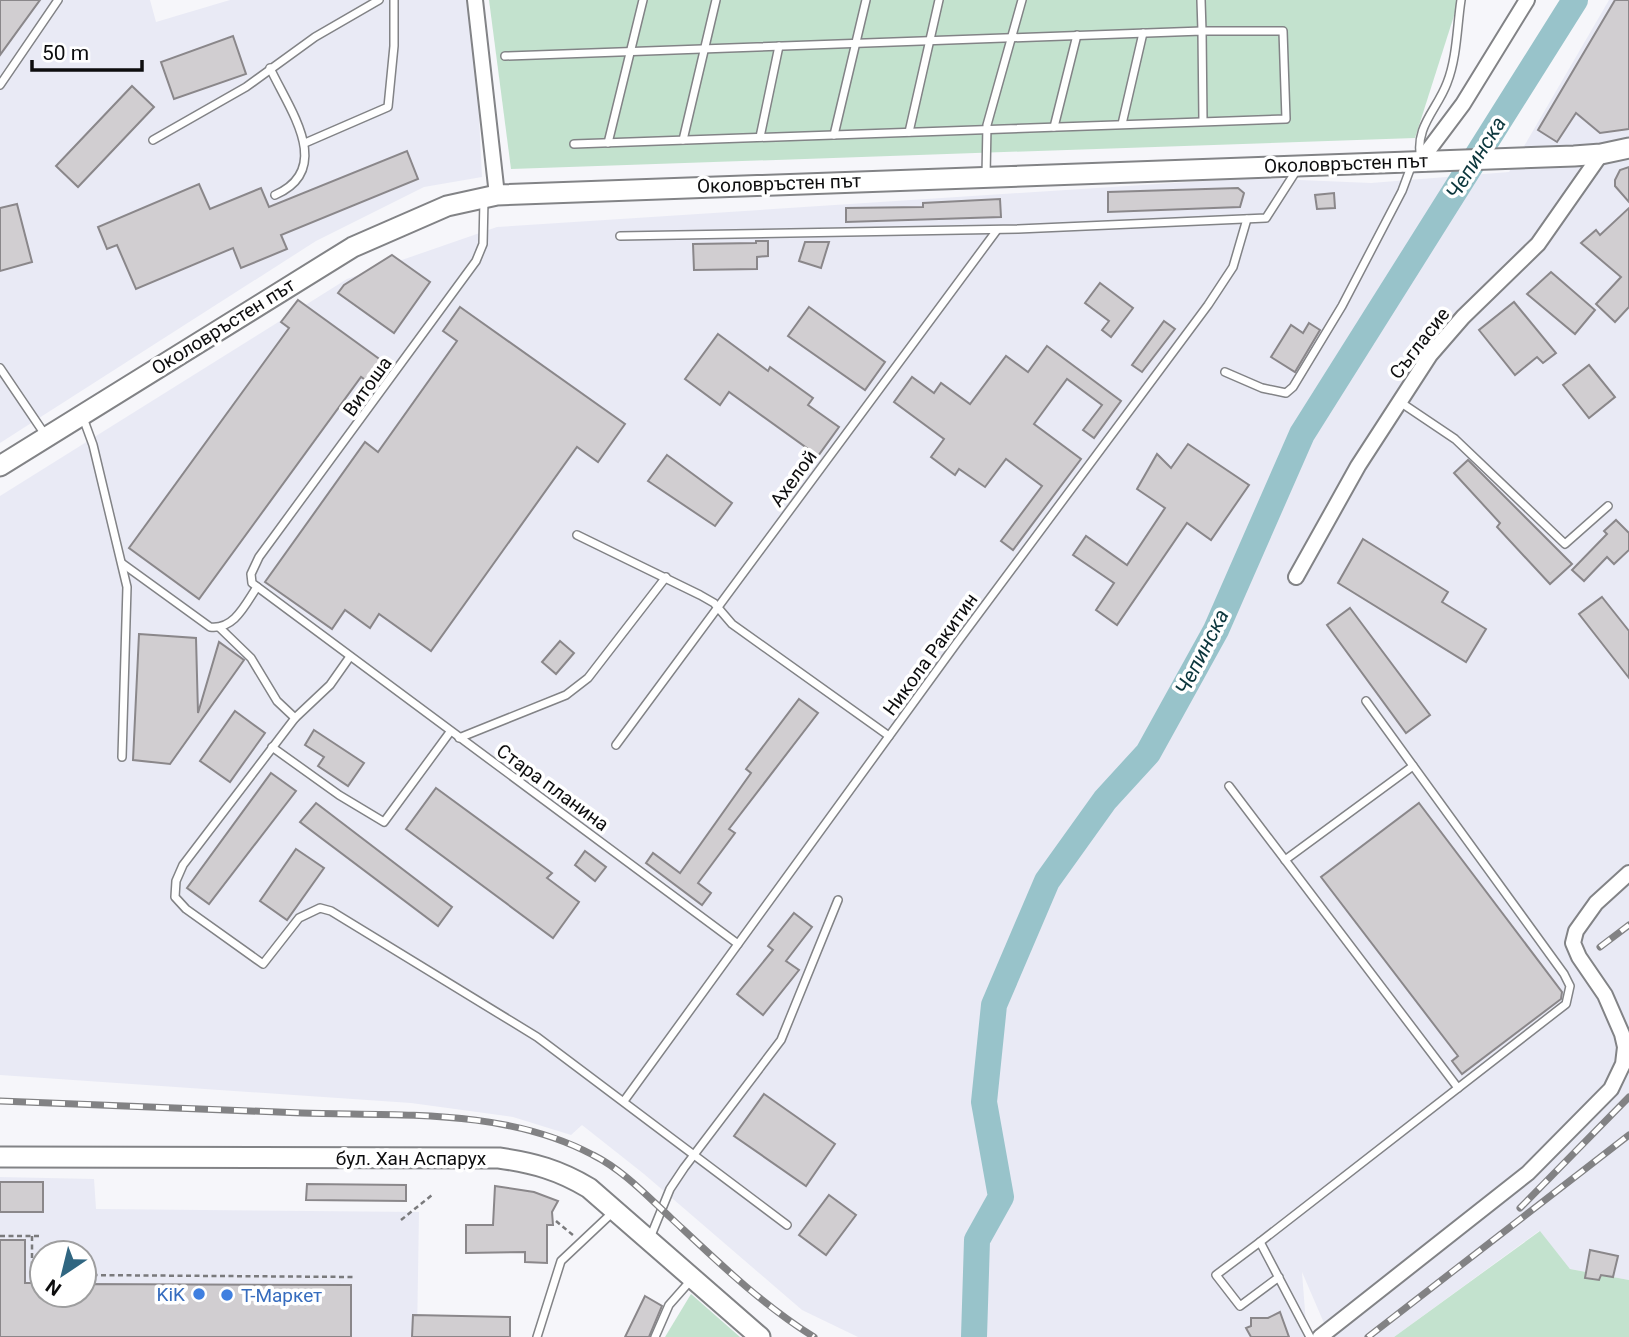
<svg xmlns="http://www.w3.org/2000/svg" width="1629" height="1337" font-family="Roboto,sans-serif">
  <rect width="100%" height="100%" fill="#f6f6fa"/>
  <g fill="#e9eaf5" fill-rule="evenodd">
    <polygon points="0,0 150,0 156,22 230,0 470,0 475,36 482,177 424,187 316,241 0,443"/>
    <polygon points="1609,0 1629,0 1629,1280 1570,1269 1539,1231 1394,1337 1330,1337 1302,1272 1307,1337 858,1337 802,1310 644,1174 582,1125 571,1135 513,1117 411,1103 0,1075 0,496 347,279 497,227 1250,178 1371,183 1509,172"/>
    <path d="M0,1177L94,1179L96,1209L419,1212L417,1337H0ZM42,1253H84V1295H42Z"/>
  </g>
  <g fill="#c3e2ce">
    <polygon points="489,0 1459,0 1415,138 511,169"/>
    <polygon points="1540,1231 1570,1269 1629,1280 1629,1337 1394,1337"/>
    <polygon points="691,1294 740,1337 665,1337"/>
  </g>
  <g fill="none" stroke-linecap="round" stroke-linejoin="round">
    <polyline stroke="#98c3ca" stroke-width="26" points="974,1337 977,1240 1001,1197 984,1102 994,1005 1047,881 1105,800 1148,753 1216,630 1302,434 1575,0"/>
  </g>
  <g fill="#d1ced1" stroke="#8a878a" stroke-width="2">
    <polygon points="0,0 40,0 0,55"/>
    <polygon points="1615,0 1629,0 1629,129 1600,133 1576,113 1557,142 1538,130"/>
    <polygon points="233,36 246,74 174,99 161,62"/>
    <polygon points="132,86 154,107 78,187 56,166"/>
    <polygon points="407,151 418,179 281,235 287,249 241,268 233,248 136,289 117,245 107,249 98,227 199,184 210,209 261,188 269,207"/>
    <polygon points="1629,167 1629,202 1615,186 1615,180 1620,170"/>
    <polygon points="1238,188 1244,193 1240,207 1108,212 1108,192"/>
    <polygon points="1334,193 1335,208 1317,209 1315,195"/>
    <polygon points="1000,199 1001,217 846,222 846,208 923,207 923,203"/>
    <polygon points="17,204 32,262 0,271 0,208"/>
    <polygon points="1629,208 1629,307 1615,322 1596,304 1621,277 1581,243 1596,230 1600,235"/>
    <polygon points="756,241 768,241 768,256 757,257 757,269 694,270 693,244 756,243"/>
    <polygon points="805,242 829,242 821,268 799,261"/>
    <polygon points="392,255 430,282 394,333 338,293 344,285"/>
    <polygon points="1551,272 1595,310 1575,334 1527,294"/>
    <polygon points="1100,283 1133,308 1111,337 1102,330 1109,321 1085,303"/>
    <polygon points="298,300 389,366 374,386 361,377 199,599 129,548 289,328 281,322"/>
    <polygon points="1514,302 1556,353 1543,363 1537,357 1515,375 1479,330"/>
    <polygon points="460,307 625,424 598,462 577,447 431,651 379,614 370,628 345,610 332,629 265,582 365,442 378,452 457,341 443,331"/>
    <polygon points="809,307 885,362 865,390 788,336"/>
    <polygon points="1164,321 1175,329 1142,372 1132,365"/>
    <polygon points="1309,323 1320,330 1295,372 1271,357 1291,325 1303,333"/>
    <polygon points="718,334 768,371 770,367 813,398 808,405 839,427 818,456 729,392 720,405 685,379"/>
    <polygon points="1047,346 1121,401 1094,438 1083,430 1102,405 1067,379 1034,424 1081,459 1013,550 1001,541 1042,486 1006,459 985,487 959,469 955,475 931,457 944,439 894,402 912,377 934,393 941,383 970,404 1006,356 1028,372"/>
    <polygon points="1589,365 1615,397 1589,418 1563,385"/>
    <polygon points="1188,444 1249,485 1211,540 1187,523 1117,625 1096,610 1114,583 1073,555 1086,536 1127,565 1165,508 1137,489 1157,454 1171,468"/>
    <polygon points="667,455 732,503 715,526 648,481"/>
    <polygon points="1468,460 1572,564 1550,584 1497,527 1500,523 1454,473"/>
    <polygon points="1616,520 1629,533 1629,550 1614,564 1607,557 1584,581 1572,570 1607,534 1604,531"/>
    <polygon points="1363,539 1448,592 1442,602 1486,629 1466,662 1338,583"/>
    <polygon points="1602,597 1629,631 1629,678 1579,614"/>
    <polygon points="1350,608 1430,715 1406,733 1327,625"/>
    <polygon points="139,634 196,638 198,713 219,642 244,660 170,764 133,760"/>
    <polygon points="560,641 574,653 556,674 542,662"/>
    <polygon points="799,699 818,713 729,829 735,833 698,883 711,893 702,905 646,863 653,853 680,873 751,773 746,769"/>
    <polygon points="235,711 265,733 230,782 200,761"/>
    <polygon points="314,730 364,763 348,786 318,766 324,757 305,745"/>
    <polygon points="271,773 296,791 209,904 187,888"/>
    <polygon points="436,788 552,873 547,878 579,902 553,938 406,829"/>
    <polygon points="316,803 452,907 438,926 300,822"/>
    <polygon points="1419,803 1562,992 1561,999 1462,1074 1452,1061 1458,1056 1321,877"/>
    <polygon points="296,849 324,868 287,920 260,901"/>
    <polygon points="585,851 606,867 595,881 575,865"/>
    <polygon points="794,913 812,927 786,961 799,970 763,1015 737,994 773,950 768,946"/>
    <polygon points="764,1094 835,1144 806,1186 734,1136"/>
    <rect x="0" y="1182" width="43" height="30"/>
    <polygon points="307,1184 406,1185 406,1201 306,1200"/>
    <polygon points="495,1186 534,1192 558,1201 552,1212 553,1225 547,1225 547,1263 525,1262 525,1252 466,1253 466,1225 493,1225"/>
    <polygon points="829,1195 856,1215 826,1255 799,1235"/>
    <polygon points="0,1240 25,1240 25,1283 42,1283 42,1295 84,1295 84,1284 351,1285 351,1337 0,1337"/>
    <polygon points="1590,1250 1618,1256 1613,1277 1601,1275 1599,1280 1585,1278"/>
    <polygon points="645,1296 662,1306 649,1337 625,1337"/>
    <polygon points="1280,1312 1289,1337 1251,1337 1246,1328 1251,1326 1251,1318 1268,1318"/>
    <polygon points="413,1315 510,1317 510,1337 412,1337"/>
  </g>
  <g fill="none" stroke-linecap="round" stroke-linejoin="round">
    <g stroke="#828386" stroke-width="10">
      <g id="lane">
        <polyline points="505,56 1202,31 1203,121"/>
        <path d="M270,68C289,109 335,169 275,195"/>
        <polyline points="0,85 58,0"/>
        <polyline points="1122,124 1143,33"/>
        <polyline points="1054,127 1077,35"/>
        <polyline points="909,132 939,0"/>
        <polyline points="834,135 866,0"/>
        <polyline points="760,137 779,46"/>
        <polyline points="153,140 246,87 315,37 379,0"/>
        <polyline points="683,140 716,0"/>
        <polyline points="305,143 388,107 394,46 394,0"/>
        <polyline points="608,143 643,0"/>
        <polyline points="574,144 1286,119 1283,31 1202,31 1201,0"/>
        <path d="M1421,159C1414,127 1437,110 1447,83C1457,58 1457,26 1461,0"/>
        <polyline points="986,176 987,125 1022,0"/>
        <polyline points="484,200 483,244 476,261 259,557 251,574 252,583 738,944"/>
        <polyline points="620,236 1018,229 1266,218 1298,168"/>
        <polyline points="0,368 46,436"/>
        <polyline points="1225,372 1262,388 1286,393 1293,387 1342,306 1402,191 1412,164"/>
        <polyline points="1400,402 1455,439 1565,544 1608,506"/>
        <polyline points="82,415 93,445 127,587 122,757"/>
        <polyline points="577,535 700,595 714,603 732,624 889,736"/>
        <path d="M123,564L210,627C234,630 245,605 257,587"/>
        <polyline points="220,628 251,658 277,701 295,718"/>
        <polyline points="349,658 330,685 295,718 183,865 176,881 175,897 186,909 263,964 299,918 320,908 331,911 537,1037 787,1225"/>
        <polyline points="459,738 566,695 588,678 666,577"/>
        <polyline points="616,745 997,230"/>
        <polyline points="272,747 339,795 384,822 450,732"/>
        <polyline points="1229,786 1458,1088"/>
        <polyline points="1285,860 1413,766"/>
        <polyline points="624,1101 956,644 1208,305 1233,267 1247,219"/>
        <polyline points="650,1238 670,1189 684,1168 781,1040 838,900"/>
        <polyline points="1260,1242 1566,1004 1570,986 1564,974 1366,701"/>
        <polyline points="1279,1277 1240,1306 1216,1275 1260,1242 1310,1337"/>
        <polyline points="537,1337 561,1261 612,1213"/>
        <polyline points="655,1337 669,1305 692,1279"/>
      </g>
    </g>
    <g stroke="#828386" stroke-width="18">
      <g id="street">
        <polyline points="475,0 497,195"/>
        <polyline points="1421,160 1463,104 1527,0"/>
        <polyline points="1296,577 1358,466 1430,355 1463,317 1538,244 1601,154"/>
        <polyline points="1320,1337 1528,1173 1611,1089 1623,1064 1625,1047 1622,1034 1605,995 1579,957 1573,943 1576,931 1596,903 1629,873"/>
      </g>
    </g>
    <g stroke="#828386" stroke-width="23">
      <g id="secondary">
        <polyline points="0,466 353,247 447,206 497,195 1574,156 1601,154 1629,148"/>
        <path d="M0,1157L499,1158C534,1163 559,1170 589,1188L760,1337"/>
      </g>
    </g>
    <g stroke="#7a7a7c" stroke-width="2.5" stroke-dasharray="5 3.5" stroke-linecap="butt">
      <polyline points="401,1220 432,1195"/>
      <polyline points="556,1221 574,1236"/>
      <polyline points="0,1236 42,1236"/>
      <polyline points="32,1236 32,1275 42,1275"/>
      <polyline points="84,1275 353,1277"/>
    </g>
    <use href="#lane" stroke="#fff" stroke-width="7"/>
    <use href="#street" stroke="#fff" stroke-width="14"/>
    <use href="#secondary" stroke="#fff" stroke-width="19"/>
    <g stroke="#828284" stroke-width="7">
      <g id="rail">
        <polyline points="1600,947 1629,925"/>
        <path d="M0,1101C101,1105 202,1109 302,1113C399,1116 505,1108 593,1155C623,1170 647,1196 671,1218C717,1261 761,1304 814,1337"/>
        <polyline points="1520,1208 1629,1097"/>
        <polyline points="1368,1337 1629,1135"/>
      </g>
    </g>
    <use href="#rail" stroke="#fff" stroke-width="4.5" stroke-dasharray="13" stroke-linecap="butt"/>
  </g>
  <g fill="#3f7fe0" stroke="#fff" stroke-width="2.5">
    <circle cx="199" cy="1294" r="7"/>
    <circle cx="227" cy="1295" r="7"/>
  </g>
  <g text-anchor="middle" stroke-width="7" stroke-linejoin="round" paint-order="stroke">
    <g font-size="19" fill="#0d0d0e" stroke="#fff">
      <text transform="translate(1346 163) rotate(-2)" y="7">Околовръстен път</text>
      <text transform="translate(779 183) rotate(-2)" y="7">Околовръстен път</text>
      <text transform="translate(223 326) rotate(-32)" y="7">Околовръстен път</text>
      <text transform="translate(1419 343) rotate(-52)" y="7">Съгласие</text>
      <text transform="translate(367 386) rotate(-54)" y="7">Витоша</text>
      <text transform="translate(793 478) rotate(-54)" y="7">Ахелой</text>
      <text transform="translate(930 654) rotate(-54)" y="7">Никола Ракитин</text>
      <text transform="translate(553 787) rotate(36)" y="7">Стара планина</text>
      <text x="411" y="1165">бул. Хан Аспарух</text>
    </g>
    <g font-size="19" fill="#366cbe" stroke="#fff" text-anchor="end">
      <text x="185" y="1301">KiK</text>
      <text x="241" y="1302" text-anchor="start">Т-Маркет</text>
    </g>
    <g font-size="21" font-style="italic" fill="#0b363c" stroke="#fff">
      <text transform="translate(1476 158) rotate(-58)" y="7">Чепинска</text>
      <text transform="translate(1202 652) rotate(-63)" y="7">Чепинска</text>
    </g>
  </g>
  <g transform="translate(63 1274) rotate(215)"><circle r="33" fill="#ffffff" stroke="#9e9e9f" stroke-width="2"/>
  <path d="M0-5L12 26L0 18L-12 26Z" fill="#306681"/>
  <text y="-10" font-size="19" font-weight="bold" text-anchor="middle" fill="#0d0d0e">N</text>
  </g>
  <path d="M32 60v10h110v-10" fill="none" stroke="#0d0d0e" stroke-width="3.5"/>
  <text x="42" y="60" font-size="21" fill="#0d0d0e" stroke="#ffffff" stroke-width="5" paint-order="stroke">50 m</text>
</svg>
